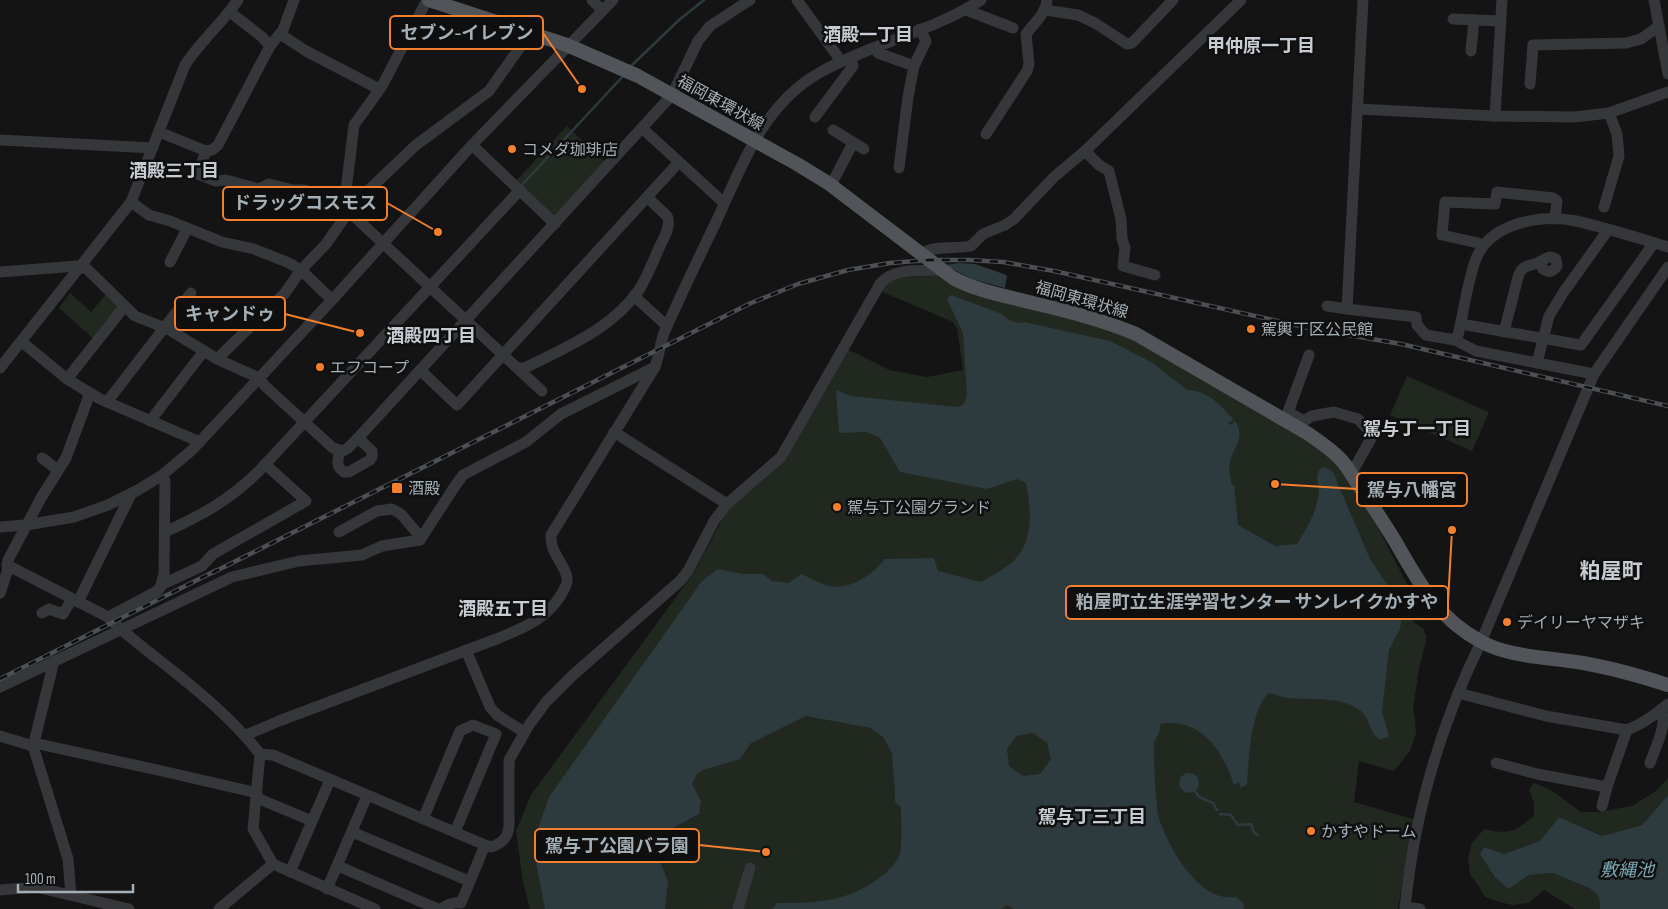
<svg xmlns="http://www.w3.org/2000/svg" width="1668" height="909" font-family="'Sofia Sans Condensed','Noto Sans JP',sans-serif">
  <rect width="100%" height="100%" fill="#141415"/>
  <g fill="#202820">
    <polygon points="567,126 607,164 556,219 516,181"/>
    <polygon points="940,275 1101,325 1169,357 1304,435 1338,463 1359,490 1410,590 1414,622 1424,629 1424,632 1427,637 1419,669 1413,708 1415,718 1416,734 1410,751 1394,771 1359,761 1354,802 1413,819 1398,909 530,909 523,883 516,831 531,795 693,574 730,505 782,458 845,348 889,370 927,377 963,370 957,328 953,322 880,291 894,278"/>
    <polygon points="70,293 91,312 106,294 119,306 94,339 59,308"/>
    <polygon points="1407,376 1489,412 1472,451 1390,415"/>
    <path d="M1668,778V795L1642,825L1602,836L1559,817L1540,841L1504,854L1484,847L1529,875L1553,873L1591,889L1599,897L1600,909H1575L1544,890L1529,903L1512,905L1496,901L1485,897L1478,885L1470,874L1468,857L1472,843L1484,829C1509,835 1514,832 1534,816V803L1529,790L1534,783L1551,790L1581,812H1598L1632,806L1656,791Z"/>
  </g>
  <g fill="#2d3a3e" fill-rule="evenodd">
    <polygon points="959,263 975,264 1004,274 1007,276 1005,288 972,279 945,265"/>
    <path d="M951,295L1002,314L1009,320L1019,323L1024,322L1110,341L1153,363L1187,390C1206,390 1220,404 1232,418L1233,420L1228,423L1231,425L1235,421C1246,438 1234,445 1230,462C1228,470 1230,477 1232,485H1234L1238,525L1275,546L1297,544C1307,528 1317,511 1319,492C1319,482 1314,479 1320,469L1325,467L1333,472L1370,559L1396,598L1402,615L1400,629L1389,650L1382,712L1389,736L1380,740C1370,734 1370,719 1361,711C1343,696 1310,700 1288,698C1281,697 1276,694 1269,693C1250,710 1249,760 1247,784L1241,788L1239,782L1234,785C1223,751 1201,717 1160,724C1161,735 1155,736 1154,745C1153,753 1156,811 1159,818C1168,847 1199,903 1236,897L1243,903L1244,909H1014L1007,905L1001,909H772L777,903C818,903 849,902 883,875C889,870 897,862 900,854C902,846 901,818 901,807L895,802V790L892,753L883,737L871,728L806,716L751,743L740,759L703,770L697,774L692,784L701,801L699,814L667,831L656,852L668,881L665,909H545L535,857L536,834L549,797L702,581L718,569L743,574H763L772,581L789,583L801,574C809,577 818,583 826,585C847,592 873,575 885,559L934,558L938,571L981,582C991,576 1003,570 1011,563C1035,542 1031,511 1026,483L1017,479L987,489L900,472L880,438L867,432L839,433L836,390L850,396L958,407L964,404L967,395L963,333L947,299ZM1033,733L1047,743L1051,759L1040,774L1023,776L1009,766L1007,749L1016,736Z"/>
    <circle cx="1189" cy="783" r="10"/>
    <polygon points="1668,795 1668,909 1600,909 1599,897 1591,889 1553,873 1529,875 1508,889 1495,877 1480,854 1484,847 1504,854 1540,841 1559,817 1602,836 1642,825"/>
  </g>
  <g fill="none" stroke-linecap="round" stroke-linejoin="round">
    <g stroke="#2d3a3e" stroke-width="2.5">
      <polyline points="630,67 679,20 704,0"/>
      <polyline points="521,186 624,75"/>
      <polyline points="1194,790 1199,797 1213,803 1217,810"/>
      <polyline points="1220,814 1231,815 1238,825 1251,824 1254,832 1258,835"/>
    </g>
    <g stroke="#35373b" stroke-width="11">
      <polyline points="427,0 382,86 354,125 344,207 542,391"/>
      <polyline points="592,0 602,10"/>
      <polyline points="797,0 841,61"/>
      <polyline points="1363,0 1347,309 1416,317 1417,325 1426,335 1455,340 1476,351 1594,374"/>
      <polyline points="1654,0 1668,74"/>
      <polyline points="967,8 969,11 1013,28"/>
      <polyline points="1045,10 1078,15 1095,23 1127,44 1132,43 1173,0"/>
      <polyline points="230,12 262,37 270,46"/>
      <polyline points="1453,19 1500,21"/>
      <polyline points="280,34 306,51 379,89"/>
      <polyline points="875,48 878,53 914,66"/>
      <polyline points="1471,51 1474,20"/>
      <polyline points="1530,84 1533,45 1626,43 1641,39 1659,26"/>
      <polyline points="1358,109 1495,116 1574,117 1609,113 1668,92"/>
      <polyline points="1495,116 1502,0"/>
      <polyline points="815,117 853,66 850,58"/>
      <polyline points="642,128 724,203"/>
      <polyline points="833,130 864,149"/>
      <polyline points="159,132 206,151 212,150 218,145 270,46 283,30 294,0"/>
      <path d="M986,134L1027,71L1029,64L1026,34C1034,23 1046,14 1047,0"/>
      <polyline points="0,140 153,148"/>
      <polyline points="472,145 555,224"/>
      <polyline points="206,151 198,174 216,181 226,180 259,189 269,184 293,190 305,190 344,207"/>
      <polyline points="1085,151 1099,165 1109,171 1121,219 1122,239 1125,248 1123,266 1155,275"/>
      <polyline points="899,168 908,97 914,66 926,41 920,29"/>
      <polyline points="831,185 853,143"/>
      <polyline points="131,202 149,215 170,221 222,242 254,249 289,263 301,270 332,300"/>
      <polyline points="1604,207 1619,156 1617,134 1609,113"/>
      <polyline points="1483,246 1478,243 1442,235 1445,202 1495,204 1497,192 1553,198 1557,201 1555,219"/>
      <path d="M922,254C931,245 958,249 971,246L983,234L1005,225L1014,219L1054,177L1085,151L1241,0"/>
      <polyline points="170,262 187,229"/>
      <polyline points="0,272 77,266 87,269 135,316 168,329 217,359 259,378 265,386 333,448 343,451 348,448 358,438 672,95 698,41 710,26 750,0"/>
      <polyline points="634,296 667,326"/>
      <polyline points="1327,306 1347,309"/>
      <polyline points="1461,324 1581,345 1654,243"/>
      <path d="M1504,332L1518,277C1523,262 1531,268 1541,261C1547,258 1549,255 1556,259L1557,266C1553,272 1548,273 1543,269L1540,262"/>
      <path d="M1455,340L1458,335C1464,312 1468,275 1478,254C1495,222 1543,214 1576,221C1607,228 1638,238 1668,247"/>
      <polyline points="22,342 67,379"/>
      <polyline points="217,359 285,293 301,270 326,244 354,204 416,145 489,91 518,50 529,33"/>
      <polyline points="1537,363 1549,316 1563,293 1608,230"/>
      <path d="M0,368L131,202L185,65C200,42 222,23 238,0"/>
      <path d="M519,368H525C566,347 612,329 639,290C647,277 653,262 659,248C663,240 672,225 667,216L647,197"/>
      <polyline points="420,370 457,405 679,162"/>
      <polyline points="90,393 100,399 200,442"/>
      <polyline points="107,402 191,293"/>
      <polyline points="150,421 204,351"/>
      <polyline points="1304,421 1288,412 1309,355"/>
      <polyline points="1301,430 1304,421 1312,416 1334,412 1358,419 1373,435 1351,474"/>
      <polyline points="614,432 727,504"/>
      <path d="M340,450C338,459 335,466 344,472H349L370,460L372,457V451L358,438"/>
      <polyline points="42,458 58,470"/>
      <polyline points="0,527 26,525 74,517 108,505 138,490 161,476 192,450 332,300 472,145 613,0"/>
      <path d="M165,532C202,515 228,501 258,472L520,190"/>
      <polyline points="339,532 377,511 392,509 401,514 417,533 420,540"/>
      <path d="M7,565L108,617C124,633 141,646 159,660C195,688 232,718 260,754L253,829L273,864L375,909"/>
      <polyline points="161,585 202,566 213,554 306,501 265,464"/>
      <polyline points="0,593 7,572 8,560 41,498 66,458 90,393 67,379 124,307"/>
      <polyline points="78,602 131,494"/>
      <polyline points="42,613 49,609 63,614 72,599"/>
      <polyline points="108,617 157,591 160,588 164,574 165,481 161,476"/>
      <polyline points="466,650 490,707 497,715 524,732"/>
      <polyline points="0,687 232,577 299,561 362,555 382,546 420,540 455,486 463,475 526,442 561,414 653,368"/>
      <path d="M1458,693L1546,716L1627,730C1643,724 1655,715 1668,704"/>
      <path d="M246,735L279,721L499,638C525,627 545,620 561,595C565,588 569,582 566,574C561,559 550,552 551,535L655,367C659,356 660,344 664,333C681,295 699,257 717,220C742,165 764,104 819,73C870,44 931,32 981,0"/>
      <polyline points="0,736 33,746 34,743 162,771 257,793"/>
      <polyline points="34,743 54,661"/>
      <polyline points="33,746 68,859 71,895"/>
      <path d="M260,754L273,755L485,845L491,847C502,843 508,838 509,826V760L529,725L546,702L572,676L680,581L688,571L714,521L727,504L781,457L880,284C894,267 922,271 942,270"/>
      <polyline points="1496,763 1537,774 1607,787 1627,730"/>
      <path d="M1650,763C1655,748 1668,725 1661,709"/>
      <polyline points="257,798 312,821"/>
      <polyline points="1602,806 1607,787"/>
      <polyline points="423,819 460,731 473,725 496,734 455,832"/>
      <polyline points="352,832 469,881"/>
      <polyline points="338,866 438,909"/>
      <polyline points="290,872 330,780"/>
      <polyline points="327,889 367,796"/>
      <polyline points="0,890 36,887 129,909"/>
      <polyline points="1405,907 1420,909"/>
      <polyline points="219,909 273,864"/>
      <path d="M441,909C447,904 453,902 461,903L485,845"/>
      <polyline points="738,909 750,868"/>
      <path d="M1405,909C1414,814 1439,728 1481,642L1594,374L1668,267"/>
    </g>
    <path stroke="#51555a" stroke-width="14" d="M429,0L567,45L638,76L797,164L828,183L953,278C977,291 1006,296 1033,303C1068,311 1103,320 1136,334L1307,433C1320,442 1333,450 1343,462C1349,469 1354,479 1360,487C1372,505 1384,523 1395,541C1418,581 1437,618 1480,641C1510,658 1550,657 1583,663C1612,668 1640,676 1668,685"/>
    <g stroke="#4c5054" stroke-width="4.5">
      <g id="rail">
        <polyline points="212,573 751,303 798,284 848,270 890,263 929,260 969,260 1003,262 1054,271 1313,329 1401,344 1668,406"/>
        <polyline points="0,679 217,570"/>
      </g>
    </g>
    <use href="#rail" stroke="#0f0f10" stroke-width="2.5" stroke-dasharray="8" stroke-linecap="butt"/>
  </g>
  <g fill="#f47f2d" stroke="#0f0f10" stroke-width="2">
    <circle cx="512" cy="149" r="5"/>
    <circle cx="1251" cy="329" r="5"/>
    <circle cx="320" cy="367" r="5"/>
    <rect x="391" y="482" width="12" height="12" rx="2.5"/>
    <circle cx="837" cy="507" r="5"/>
    <circle cx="1507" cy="622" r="5"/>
    <circle cx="1311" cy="831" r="5"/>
  </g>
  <g text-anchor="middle" stroke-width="5" stroke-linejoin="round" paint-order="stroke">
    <g font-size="16" fill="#a5afb6" stroke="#0f0f10">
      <text transform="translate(721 102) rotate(29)" y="6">福岡東環状線</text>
      <text transform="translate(1082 299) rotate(16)" y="6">福岡東環状線</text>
    </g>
    <g font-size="16" fill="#a5afb6" stroke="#0f0f10" text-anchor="start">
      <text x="522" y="155">コメダ珈琲店</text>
      <text x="1261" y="335">駕輿丁区公民館</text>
      <text x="330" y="373">エフコープ</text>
      <text x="408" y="494">酒殿</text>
      <text x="847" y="513">駕与丁公園グランド</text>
      <text x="1517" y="628">デイリーヤマザキ</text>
      <text x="1321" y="837">かすやドーム</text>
    </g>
    <g font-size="18" font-weight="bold" fill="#c6ccd2" stroke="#0f0f10">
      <text x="868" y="41">酒殿一丁目</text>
      <text x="1261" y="52">甲仲原一丁目</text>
      <text x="174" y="177">酒殿三丁目</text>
      <text x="431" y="342">酒殿四丁目</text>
      <text x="1417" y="435">駕与丁一丁目</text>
      <text x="503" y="615">酒殿五丁目</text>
      <text x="1092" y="823">駕与丁三丁目</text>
    </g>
    <g font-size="18" font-style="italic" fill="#7ba6b2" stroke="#0f0f10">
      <text x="1627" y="876">敷縄池</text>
    </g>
    <g font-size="21" font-weight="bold" fill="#c6ccd2" stroke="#0f0f10">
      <text x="1611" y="578">粕屋町</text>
    </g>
  </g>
  <path fill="none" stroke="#f47f2d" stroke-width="2" d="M582 89L543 33M438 232L387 203M360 333L285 314M1275 484L1357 489M1452 530L1448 602M766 852L699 845"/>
  <g fill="#f47f2d" stroke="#0f0f10" stroke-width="2">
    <circle cx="582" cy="89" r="5"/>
    <circle cx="438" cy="232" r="5"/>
    <circle cx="360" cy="333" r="5"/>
    <circle cx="1275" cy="484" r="5"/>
    <circle cx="1452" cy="530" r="5"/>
    <circle cx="766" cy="852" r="5"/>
  </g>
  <g fill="#0f0f10" stroke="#f47f2d" stroke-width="2">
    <rect x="390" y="16" width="153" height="33" rx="5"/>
    <rect x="223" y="187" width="164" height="33" rx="5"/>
    <rect x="175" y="297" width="110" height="33" rx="5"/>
    <rect x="1357" y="473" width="110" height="33" rx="5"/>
    <rect x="1066" y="586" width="382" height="33" rx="5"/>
    <rect x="535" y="829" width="164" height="33" rx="5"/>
  </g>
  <g font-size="18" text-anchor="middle" font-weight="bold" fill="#a5afb6">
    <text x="467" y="39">セブン-イレブン</text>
    <text x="305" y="209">ドラッグコスモス</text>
    <text x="230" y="320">キャンドゥ</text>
    <text x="1412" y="496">駕与八幡宮</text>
    <text x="1257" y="608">粕屋町立生涯学習センター サンレイクかすや</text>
    <text x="617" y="852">駕与丁公園バラ園</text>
  </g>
  <path d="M18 884v8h115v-8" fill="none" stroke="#a5afb6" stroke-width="2.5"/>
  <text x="25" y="884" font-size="15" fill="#a5afb6" stroke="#0f0f10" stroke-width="4" paint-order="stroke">100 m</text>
</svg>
